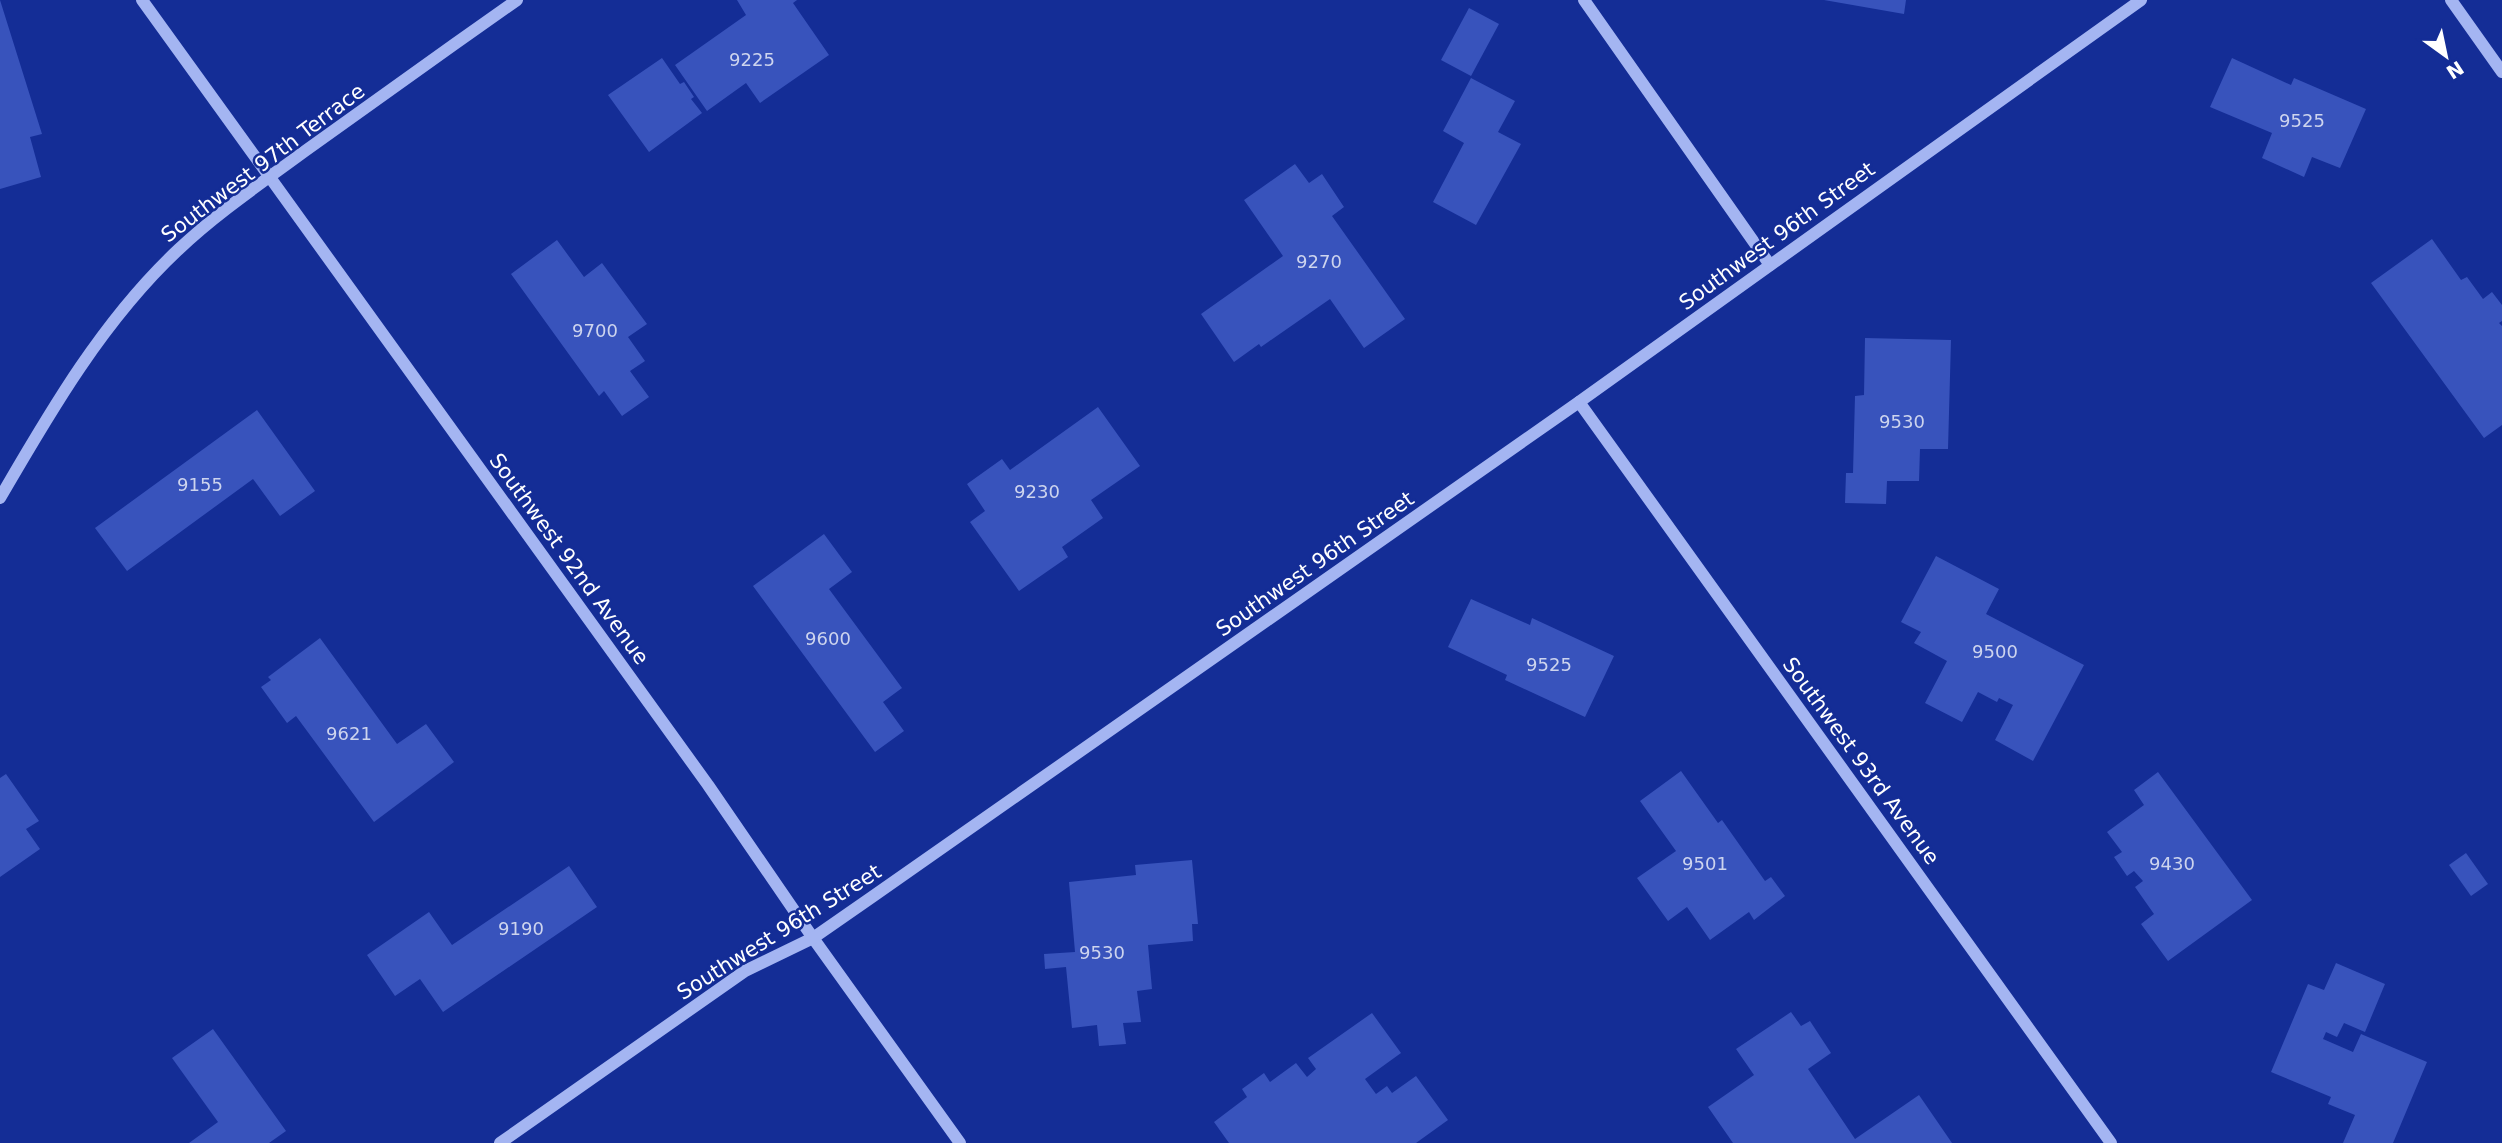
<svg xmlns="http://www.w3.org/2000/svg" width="2502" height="1143" font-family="'DejaVu Sans',sans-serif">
  <rect width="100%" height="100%" fill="#142d96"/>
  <g fill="#3853bc">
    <polygon points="0,0 42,134 30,137 41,177 0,189"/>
    <polygon points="737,0 797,0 793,3 829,55 760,103 746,83 707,111 675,65 746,15"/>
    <polygon points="1824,0 1906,0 1904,14"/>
    <polygon points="1469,8 1499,24 1471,76 1441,60"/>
    <polygon points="662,58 680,84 684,82 694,97 691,99 702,113 649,152 608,95"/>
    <polygon points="2232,58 2291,85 2294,78 2366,109 2340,168 2312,157 2304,177 2262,158 2272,133 2210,107"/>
    <polygon points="1471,78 1515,101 1498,132 1521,144 1476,225 1433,202 1464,143 1443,131"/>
    <polygon points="1295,164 1309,183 1322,174 1344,207 1332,216 1405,319 1364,348 1330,299 1261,347 1259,344 1234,362 1201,314 1283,256 1244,200"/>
    <polygon points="2432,239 2461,280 2467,277 2483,299 2492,292 2502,305 2502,321 2499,323 2502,326 2502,425 2484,438 2371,283"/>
    <polygon points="557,240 584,277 602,263 647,324 628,337 645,361 630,371 649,397 622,416 604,391 599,396 511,274"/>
    <polygon points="1865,338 1951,340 1948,449 1920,449 1919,481 1887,481 1886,504 1845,503 1846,473 1853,473 1855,396 1864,395"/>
    <polygon points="1098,407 1140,466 1091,500 1103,518 1062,547 1068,557 1019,591 970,522 985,511 967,484 1002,459 1010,470"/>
    <polygon points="257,410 315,491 280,516 253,479 127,571 95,528"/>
    <polygon points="824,534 852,572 829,589 902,688 883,702 904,731 875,752 753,586"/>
    <polygon points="1936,556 1999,589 1986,614 2084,665 2033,761 1995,740 2013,705 1999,698 1997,702 1978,692 1962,722 1925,703 1947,661 1914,643 1921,632 1901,622"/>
    <polygon points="1471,599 1530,625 1532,618 1614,656 1585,717 1505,680 1507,675 1448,647"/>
    <polygon points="320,638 397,744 426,724 454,762 374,822 296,716 287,723 261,687 271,680 268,677"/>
    <polygon points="1681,771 1718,823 1722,820 1765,881 1771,877 1785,896 1754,920 1749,912 1710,940 1687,907 1668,921 1637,878 1676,851 1640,801"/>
    <polygon points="2158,772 2252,900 2168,961 2141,924 2154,914 2135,887 2143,881 2134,871 2127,876 2114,857 2122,852 2107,832 2144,805 2134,790"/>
    <polygon points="6,774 39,821 26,829 40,849 0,877 0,778"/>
    <polygon points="2466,853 2488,884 2471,896 2449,865"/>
    <polygon points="1192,860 1198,924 1192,924 1193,941 1148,945 1152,989 1137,991 1141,1022 1123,1023 1126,1044 1099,1046 1097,1025 1072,1028 1066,967 1045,969 1044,954 1075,952 1069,882 1136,875 1135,865"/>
    <polygon points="569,866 597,907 443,1012 420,979 395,996 367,955 429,912 452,945"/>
    <polygon points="2336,963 2385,984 2365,1032 2344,1023 2337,1037 2326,1032 2323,1039 2353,1052 2361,1034 2427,1062 2393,1143 2343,1143 2355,1115 2328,1104 2331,1097 2271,1072 2308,984 2324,990"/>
    <polygon points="1791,1012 1801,1026 1810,1021 1831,1053 1808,1069 1855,1139 1919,1095 1952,1143 1733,1143 1708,1107 1754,1075 1736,1049"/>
    <polygon points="1372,1013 1401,1053 1365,1079 1376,1094 1387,1086 1392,1093 1416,1076 1448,1120 1416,1143 1229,1143 1214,1122 1247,1097 1242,1089 1264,1073 1270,1082 1296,1063 1307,1077 1316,1069 1308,1058"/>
    <polygon points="213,1029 286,1131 269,1143 189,1143 218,1122 172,1058"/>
  </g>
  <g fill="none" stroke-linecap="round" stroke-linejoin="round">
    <g stroke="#a4b5f2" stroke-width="12">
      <polyline points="142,0 708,785 813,938 960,1143"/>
      <polyline points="1584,0 1770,265"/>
      <polyline points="2451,0 2502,72"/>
      <polyline points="1579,402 2111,1143"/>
      <path d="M0,498C51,410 104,319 179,249C217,213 263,182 305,151C375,101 446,50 517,0"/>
      <polyline points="500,1143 745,971 813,938 872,897 1579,402 2141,0"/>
    </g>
  </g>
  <g text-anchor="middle" stroke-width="5" stroke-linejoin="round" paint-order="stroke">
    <g font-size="18" fill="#cdd4ee">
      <text x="752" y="66">9225</text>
      <text x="2302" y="127">9525</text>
      <text x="1319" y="268">9270</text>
      <text x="595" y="337">9700</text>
      <text x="1902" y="428">9530</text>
      <text x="200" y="491">9155</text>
      <text x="1037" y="498">9230</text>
      <text x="828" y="645">9600</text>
      <text x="1995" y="658">9500</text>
      <text x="1549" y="671">9525</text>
      <text x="349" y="740">9621</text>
      <text x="1705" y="870">9501</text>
      <text x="2172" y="870">9430</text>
      <text x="521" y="935">9190</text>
      <text x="1102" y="959">9530</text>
    </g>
    <g font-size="21" fill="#fff" stroke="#142d96">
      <text transform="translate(263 163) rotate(-37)" y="7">Southwest 97th Terrace</text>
      <text transform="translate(1777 236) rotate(-36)" y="7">Southwest 96th Street</text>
      <text transform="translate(569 559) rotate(54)" y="7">Southwest 92nd Avenue</text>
      <text transform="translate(1315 564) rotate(-35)" y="7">Southwest 96th Street</text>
      <text transform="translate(1861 761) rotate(54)" y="7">Southwest 93rd Avenue</text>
      <text transform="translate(779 932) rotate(-32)" y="7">Southwest 96th Street</text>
    </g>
  </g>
  <g transform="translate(2446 56) rotate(147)" stroke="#142d96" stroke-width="5" paint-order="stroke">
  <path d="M0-5L12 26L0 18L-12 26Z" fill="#ffffff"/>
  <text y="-10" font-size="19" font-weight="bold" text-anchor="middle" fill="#ffffff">N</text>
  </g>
</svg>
